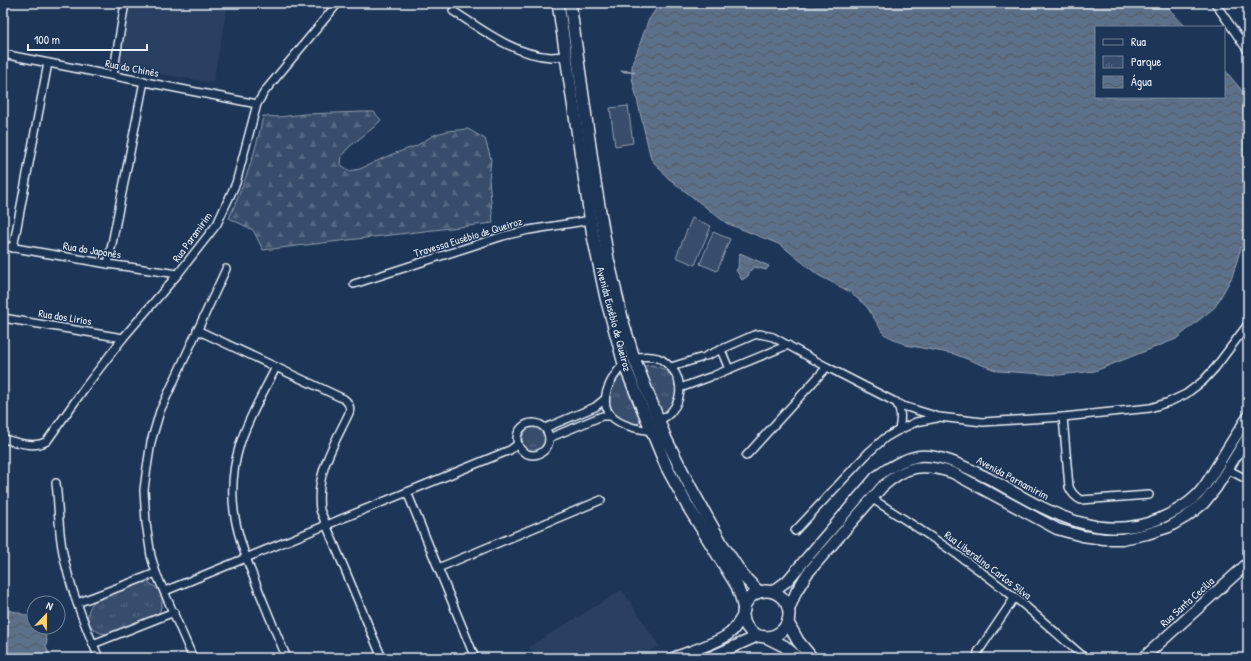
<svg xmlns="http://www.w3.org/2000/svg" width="1251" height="661" font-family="'Patrick Hand',sans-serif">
  <defs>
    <pattern id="grass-dots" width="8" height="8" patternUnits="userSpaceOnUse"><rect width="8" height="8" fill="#374d6c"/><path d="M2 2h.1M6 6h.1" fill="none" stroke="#546782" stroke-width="1.8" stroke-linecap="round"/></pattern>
    <pattern id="forest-firs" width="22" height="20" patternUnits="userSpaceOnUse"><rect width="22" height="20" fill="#374d6c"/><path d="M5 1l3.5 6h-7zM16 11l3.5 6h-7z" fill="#546782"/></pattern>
    <pattern id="park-tufts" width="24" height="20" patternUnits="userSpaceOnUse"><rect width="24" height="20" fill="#374d6c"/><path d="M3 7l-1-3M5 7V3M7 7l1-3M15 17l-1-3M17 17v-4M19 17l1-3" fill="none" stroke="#546782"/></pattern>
    <pattern id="water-waves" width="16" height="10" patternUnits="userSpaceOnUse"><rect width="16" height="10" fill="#5d7089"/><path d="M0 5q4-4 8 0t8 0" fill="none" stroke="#505a66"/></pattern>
  </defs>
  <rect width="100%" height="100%" fill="#1d3557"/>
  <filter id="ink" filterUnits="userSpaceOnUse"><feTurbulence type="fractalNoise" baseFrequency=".025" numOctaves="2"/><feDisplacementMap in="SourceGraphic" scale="8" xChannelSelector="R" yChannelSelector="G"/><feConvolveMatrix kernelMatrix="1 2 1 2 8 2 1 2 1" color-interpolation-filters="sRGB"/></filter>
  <g filter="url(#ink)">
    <g fill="#2a4162">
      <polygon points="128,3 228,3 213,83 116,66"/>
      <polygon points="622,590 660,647 655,648 637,658 537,658 529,647"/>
    </g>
    <g fill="url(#grass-dots)" stroke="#909fb2">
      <polygon points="1248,423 1248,431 1213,490 1170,524 1121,537 1073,530 1059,524 1013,501 1016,497 1104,531 1182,512 1197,502 1203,496"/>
      <polygon points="919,460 947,462 999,487 996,491 919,464 874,492 871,488 882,477 895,468"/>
      <polygon points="735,633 742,641 697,658 686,658 725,643"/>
    </g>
    <path fill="url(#forest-firs)" stroke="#909fb2" d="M364,112H374L381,120L373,128L349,147L342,155L341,165L350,171L360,169L390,155L416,146L434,135L447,131L468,129L485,139L491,159L489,179L493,223L263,250L253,230L229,218C244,185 256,152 263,116L279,117L305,114Z"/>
    <g fill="url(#park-tufts)" stroke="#909fb2">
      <path d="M651,365C677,369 685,397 664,413L661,412L644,368L645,366Z"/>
      <path d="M621,376L624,377L640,421L638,424C609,425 598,394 621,376Z"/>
      <circle cx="534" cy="439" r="12"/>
      <path d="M142,581L150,583L159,590L162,598V602L160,611L157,614L110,634C90,635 80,615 95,601Z"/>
    </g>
    <g fill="#374d6c" stroke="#909fb2">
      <polygon points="628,106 633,143 615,146 610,108"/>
      <polygon points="692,218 711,226 695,265 676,257"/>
      <polygon points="713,232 730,239 717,271 700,264"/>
    </g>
    <g fill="url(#water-waves)" stroke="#95a4b5">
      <polygon points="660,3 1167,3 1170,10 1186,27 1096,27 1096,97 1224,97 1224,69 1248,98 1248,225 1232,277 1215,307 1176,339 1095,371 1059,375 998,371 954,354 906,345 884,334 867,307 850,292 818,275 781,245 726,223 668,178 651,159 632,78 632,66 648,21"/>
      <path d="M740,253L769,266L766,270L754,267L750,271L748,276L742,280L736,270L738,268C739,262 737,261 740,253Z"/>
      <polygon points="3,609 17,612 34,619 34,627 41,627 47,640 46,647 51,658 3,658"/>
    </g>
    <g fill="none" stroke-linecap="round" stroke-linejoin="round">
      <polyline stroke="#95a4b5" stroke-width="2.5" points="622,71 634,72"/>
      <g stroke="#e8f1f8" stroke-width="10">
        <g id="street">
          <polyline points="1215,3 1248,51"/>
          <path d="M453,11C483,30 514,55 551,57C556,57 561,56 566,56"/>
          <polyline points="3,54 257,104"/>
          <polyline points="113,75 125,3"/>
          <polyline points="3,246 108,264 178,274"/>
          <polyline points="13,248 48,63"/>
          <polyline points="108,264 144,81"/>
          <polyline points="354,284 503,236 529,230 591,220"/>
          <polyline points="3,318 123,338"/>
          <path d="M197,330L344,399C349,403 351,407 349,413C334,445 315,473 320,510L382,658"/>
          <polyline points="721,350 729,369"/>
          <polyline points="706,356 754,335 760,334 773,337 827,367 903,406 939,417 983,422 1063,417 1150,408 1169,402 1186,394 1203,381 1215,368 1248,324"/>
          <path d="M634,358C643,356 650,356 658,358C661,359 664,361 666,363C683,376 684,397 671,412C668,416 663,418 659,421"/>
          <path d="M624,364C612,376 597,400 611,416C621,426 638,429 651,431"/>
          <path d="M276,367C264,392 248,418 240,444C223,499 238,540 259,591C268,613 277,636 287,658"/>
          <polyline points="671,367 700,358"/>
          <polyline points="715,375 788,345"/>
          <polyline points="680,388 710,377"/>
          <path d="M896,402C902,412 901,419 899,430"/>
          <path d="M1063,417L1069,487C1072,494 1075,497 1081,500L1149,495"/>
          <circle cx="533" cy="439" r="16"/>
          <polyline points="545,428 595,407 605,399"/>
          <polyline points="549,438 602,416 611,416"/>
          <path d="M3,439C17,442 34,449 47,441L86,386L123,338L178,274L217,224L236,183L257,104L265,91L338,3"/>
          <polyline points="746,456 827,367"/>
          <polyline points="1227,469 1248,480"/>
          <path d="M56,483C59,506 58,530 63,553C70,589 84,624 99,658"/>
          <polyline points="407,492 475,658"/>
          <path d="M871,498C918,528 965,558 1009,593C1035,613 1059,636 1085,658"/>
          <polyline points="795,531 869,452 885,438 899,430 916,422 937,418"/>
          <polyline points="438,568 601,500"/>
          <polyline points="165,591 510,450 518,444"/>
          <polyline points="77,603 156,573"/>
          <polyline points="93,644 174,612"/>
          <polyline points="193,658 156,573 151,556 146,523 144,490 146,474 151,442 160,411 226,269"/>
          <polyline points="977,658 978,652 1015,597"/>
        </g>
      </g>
      <g stroke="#e8f1f8" stroke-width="13">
        <g id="secondary">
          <path d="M772,592L787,581L876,477C889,467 902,459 919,456C943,454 969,469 990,479C1043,508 1097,545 1159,519C1173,513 1187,505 1197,495C1206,486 1212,474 1219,463C1228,447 1238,432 1248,417"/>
          <path d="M789,610L796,592L807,574L882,487C906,465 922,463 953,473L1057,529L1082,536L1104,539H1122L1147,534L1169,527L1186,517L1204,503L1216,488L1248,436"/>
          <path d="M673,658C688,652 719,643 730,633C736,628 739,621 743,615"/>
          <polyline points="708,658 758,636"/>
          <polyline points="1143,658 1248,563"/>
        </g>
      </g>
      <g stroke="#e8f1f8" stroke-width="14">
        <g id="primary">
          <polyline points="558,3 593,236 606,298 624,364 667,468 687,505 737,586 741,597 744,610"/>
          <polyline points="570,3 595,182 608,259 623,322 634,358 666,439 692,490 722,544 743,576 759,592"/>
          <circle cx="766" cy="614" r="23"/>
          <polyline points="788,623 798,641 812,658"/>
          <polyline points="766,637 784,646 798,658"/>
        </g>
      </g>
      <use href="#street" stroke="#1d3557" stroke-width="7"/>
      <use href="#secondary" stroke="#1d3557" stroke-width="10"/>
      <use href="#primary" stroke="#1d3557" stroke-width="11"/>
    </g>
  </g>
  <g text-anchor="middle" stroke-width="3" stroke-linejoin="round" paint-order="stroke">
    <g font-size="11" fill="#e8f1f8" stroke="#1d3557">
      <text transform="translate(132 68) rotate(11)" y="4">Rua do Chinês</text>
      <text transform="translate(192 237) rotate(-54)" y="4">Rua Paramirim</text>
      <text transform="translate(468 237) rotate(-17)" y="4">Travessa Eusébio de Queiroz</text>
      <text transform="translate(92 250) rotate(9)" y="4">Rua do Japonês</text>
      <text transform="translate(65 317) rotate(9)" y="4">Rua dos Lirios</text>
      <text transform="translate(614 319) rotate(75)" y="4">Avenida Eusébio de Queiroz</text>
      <text transform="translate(1013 478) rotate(28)" y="4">Avenida Parnamirim</text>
      <text transform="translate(988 565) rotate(37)" y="4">Rua Liberalino Carlos Silva</text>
      <text transform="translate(1187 602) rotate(-42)" y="4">Rua Santa Cecilia</text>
    </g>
  </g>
  <rect width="1251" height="661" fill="none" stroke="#1d3557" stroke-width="16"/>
  <rect x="8" y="8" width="1235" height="645" fill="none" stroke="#e8f1f8" stroke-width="1.5" filter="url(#ink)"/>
  <rect x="1095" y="26" width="130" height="72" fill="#1d3557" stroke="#6e8097"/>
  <rect x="1103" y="39" width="20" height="6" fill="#1d3557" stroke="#6e8097"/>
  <text x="1131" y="46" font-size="12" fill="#e8f1f8">Rua</text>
  <rect x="1103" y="56" width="20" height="12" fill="url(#park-tufts)" stroke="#6e8097"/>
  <text x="1131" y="66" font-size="12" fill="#e8f1f8">Parque</text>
  <rect x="1103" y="76" width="20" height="12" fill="url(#water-waves)" stroke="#6e8097"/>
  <text x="1131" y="86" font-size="12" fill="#e8f1f8">Água</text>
  <g transform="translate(46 615) rotate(22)"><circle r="19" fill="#1d3557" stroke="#6e8097"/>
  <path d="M0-3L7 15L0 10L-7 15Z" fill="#ffd166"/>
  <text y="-6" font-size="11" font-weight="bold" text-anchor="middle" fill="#e8f1f8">N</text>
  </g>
  <path d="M28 44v6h119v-6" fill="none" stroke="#e8f1f8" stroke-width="2"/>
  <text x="34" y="44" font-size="12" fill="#e8f1f8" stroke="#1d3557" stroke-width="3" paint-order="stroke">100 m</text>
</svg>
